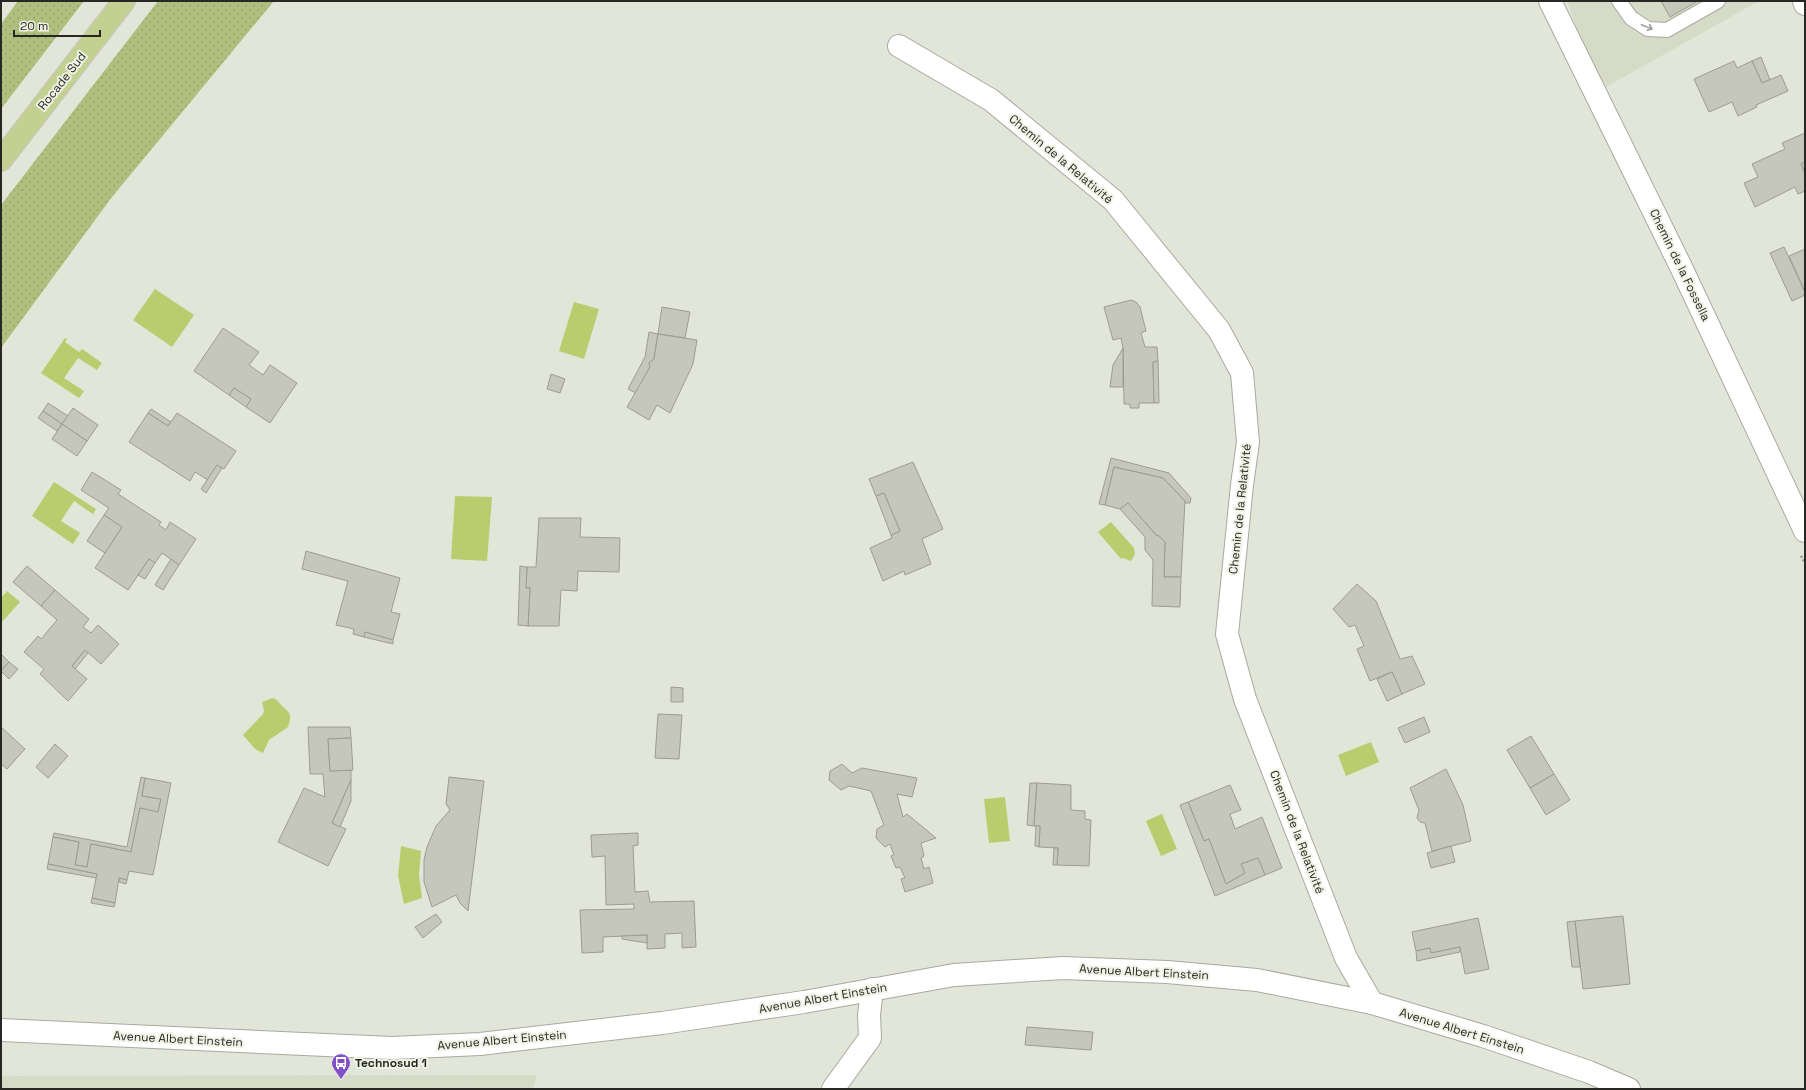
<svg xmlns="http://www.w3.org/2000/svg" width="1806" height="1090" font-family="'Space Grotesk',sans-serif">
  <defs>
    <pattern id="grass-dots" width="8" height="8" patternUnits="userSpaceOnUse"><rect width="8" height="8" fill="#b0be7e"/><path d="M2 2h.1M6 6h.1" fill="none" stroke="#97a36d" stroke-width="1.8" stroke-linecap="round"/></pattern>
  </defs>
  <rect width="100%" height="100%" fill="#e2e6d8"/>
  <g fill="#d6dbc7">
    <polygon points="1567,1 1759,1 1606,87 1583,45"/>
    <polygon points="537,1075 533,1089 1,1089 1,1076"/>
  </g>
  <g fill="url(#grass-dots)">
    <polygon points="18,1 84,1 1,109 1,24"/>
    <polygon points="158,1 274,1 112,197 1,348 1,205"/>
  </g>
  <g fill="#b9cd6f">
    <polygon points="155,289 194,315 172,347 133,320"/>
    <polygon points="574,302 599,309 584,359 559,351"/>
    <polygon points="65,338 67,339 65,342 79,352 82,349 102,363 97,370 78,358 64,378 84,391 79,398 41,373"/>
    <polygon points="54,482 96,509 93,514 74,501 61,521 80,533 73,544 32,516"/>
    <polygon points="455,496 492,497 487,561 451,559"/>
    <polygon points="1111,522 1134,548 1135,554 1131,561 1123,558 1121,559 1098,532"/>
    <polygon points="7,591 20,602 1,623 1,598"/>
    <path d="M273,698C278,700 278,702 282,706C291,714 292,714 288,727L269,740L263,753L255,749L243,735L263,714L264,711L262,702Z"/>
    <polygon points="1371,742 1379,762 1346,776 1338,755"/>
    <polygon points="1005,797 1010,841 989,843 984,799"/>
    <polygon points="1162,814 1177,849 1161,856 1146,821"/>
    <polygon points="401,846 421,851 419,875 422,898 404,904 398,876"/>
  </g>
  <g fill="#c4c7ba" stroke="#9a9d90">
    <polygon points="1661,1 1698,1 1670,17"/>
    <polygon points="1761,57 1770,80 1762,83 1752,61"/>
    <polygon points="1734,61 1737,68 1752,61 1762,83 1781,75 1788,91 1756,105 1757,107 1738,116 1732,102 1709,112 1694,79"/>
    <polygon points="1805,133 1805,162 1801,164 1805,173 1805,191 1798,194 1795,187 1755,207 1744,183 1758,177 1752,164 1785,149 1782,143"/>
    <polygon points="1805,162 1805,173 1801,164"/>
    <polygon points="1784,247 1805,292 1805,295 1792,301 1770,253"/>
    <polygon points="1805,249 1805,292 1789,256"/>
    <polygon points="1131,300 1136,302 1140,307 1146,331 1141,333 1145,347 1157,347 1158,361 1153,362 1154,403 1139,403 1139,408 1130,408 1130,404 1124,404 1123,348 1121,338 1113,340 1104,307"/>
    <polygon points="662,307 690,312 685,338 658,334"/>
    <polygon points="223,328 259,352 249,365 263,375 270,365 297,383 270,423 246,407 251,399 234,388 229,395 194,371"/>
    <polygon points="649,332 658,334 654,359 649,363 650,367 636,393 628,389 645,357"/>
    <polygon points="658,334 697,340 693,364 670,413 657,405 649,420 627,407 650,367 649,363 654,359"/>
    <polygon points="1123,348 1123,387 1110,387 1113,365"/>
    <polygon points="1158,361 1159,403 1154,403 1153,362"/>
    <polygon points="551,374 565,379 560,393 547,389"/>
    <polygon points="234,388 251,399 246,407 229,395"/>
    <polygon points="48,403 68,416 62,424 43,411"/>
    <polygon points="73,408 98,425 87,441 62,424"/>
    <polygon points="151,409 171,422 168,426 148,413"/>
    <polygon points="43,411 62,424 57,431 38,418"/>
    <polygon points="148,413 168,426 177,413 236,451 224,469 217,465 208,480 195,472 190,481 129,442"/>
    <polygon points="62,424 87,441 77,456 52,439"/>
    <polygon points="1111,458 1169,473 1191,498 1190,503 1184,503 1185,501 1163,478 1114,467 1105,505 1099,504"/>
    <polygon points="913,462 943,529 922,539 931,564 905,575 904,571 883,581 870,548 892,538 891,535 900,531 884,493 876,496 869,479"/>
    <polygon points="217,465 222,468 206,493 201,489"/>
    <polygon points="1114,467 1163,478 1185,501 1181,577 1164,577 1165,542 1158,535 1157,536 1128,503 1120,509 1105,505"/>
    <polygon points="92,472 121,490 118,494 161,522 159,525 166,530 170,522 196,539 179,565 162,553 155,563 149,559 128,590 95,568 122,527 104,515 109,508 81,490"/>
    <polygon points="884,493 900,531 891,535 876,496"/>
    <polygon points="1128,503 1157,536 1158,535 1165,542 1164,577 1181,577 1180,607 1152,606 1153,560 1145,550 1145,537 1120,509"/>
    <polygon points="104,515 122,527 105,553 87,541"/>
    <polygon points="539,518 581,518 580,537 620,538 619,572 578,571 577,591 561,590 559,626 528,626 530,588 526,588 527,567 536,567"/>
    <polygon points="306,551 400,578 391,612 400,614 393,640 365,632 364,637 353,634 354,629 336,625 348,581 302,569"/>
    <polygon points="149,559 155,563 145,579 138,575"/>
    <polygon points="171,559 179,565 163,590 155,585"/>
    <polygon points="27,566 55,590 41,606 13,582"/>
    <polygon points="520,566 527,567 526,588 530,588 528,626 518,625"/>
    <polygon points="1357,584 1376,601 1400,659 1412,656 1425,684 1402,694 1392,672 1370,681 1357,649 1364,646 1355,625 1349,627 1333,609"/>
    <polygon points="55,590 89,619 83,627 91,633 98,625 119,644 101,664 85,650 72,666 87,679 68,701 40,674 44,669 24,652 38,636 41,639 57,620 41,606"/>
    <polygon points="365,632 393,640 393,644 364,637"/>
    <polygon points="85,650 88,653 75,669 72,666"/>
    <polygon points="2,655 9,662 1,671 1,657"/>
    <polygon points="9,662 18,669 9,679 1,671"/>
    <polygon points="1392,672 1402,694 1387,701 1377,679"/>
    <polygon points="671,687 683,688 683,702 671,702"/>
    <polygon points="658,714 682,715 679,759 655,758"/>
    <polygon points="1424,717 1430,732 1405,743 1398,728"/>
    <polygon points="1,727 25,749 7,769 1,764"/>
    <polygon points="308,727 350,727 351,738 328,739 330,771 351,770 351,780 332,823 346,829 328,866 278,842 304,788 325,797 323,774 310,774"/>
    <polygon points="1531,736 1554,774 1530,788 1507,750"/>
    <polygon points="351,738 353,770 330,771 328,739"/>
    <polygon points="55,744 68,756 48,778 36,767"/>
    <polygon points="842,764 852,773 862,768 917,778 912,797 897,794 903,817 907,814 936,838 921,843 924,856 921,858 924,869 929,867 933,883 905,892 901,879 905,878 900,867 896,868 891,856 894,855 890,844 885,847 876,838 877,829 884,825 871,791 849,786 841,790 829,780 830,771"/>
    <polygon points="1446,769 1463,805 1471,841 1432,851 1425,823 1420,822 1417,818 1419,810 1410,788"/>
    <polygon points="1554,774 1570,800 1546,815 1530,788"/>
    <polygon points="141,777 145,778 142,796 161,799 158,812 140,808 131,852 91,844 87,867 75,865 79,842 53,837 54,833 127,847"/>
    <polygon points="449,777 484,781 468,911 460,903 456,895 432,907 424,882 424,860 427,847 436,826 450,810 446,804"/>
    <polygon points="145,778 171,783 153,875 129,871 127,880 119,878 115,903 92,898 97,874 48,864 53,837 79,842 75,865 87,867 91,844 131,852 140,808 158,812 161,799 142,796"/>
    <polygon points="351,780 351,801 340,827 332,823"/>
    <polygon points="1030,783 1037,783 1034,826 1027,825"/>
    <polygon points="1037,783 1071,785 1071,810 1085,811 1085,819 1091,820 1089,866 1057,865 1058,848 1039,847 1040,826 1034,826"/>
    <polygon points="1230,785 1241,810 1230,814 1235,829 1262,817 1282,868 1265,875 1258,858 1241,864 1245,873 1226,884 1209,839 1204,841 1188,802"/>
    <polygon points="1188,802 1204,841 1209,839 1226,884 1245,873 1241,864 1258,858 1265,875 1215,896 1180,805"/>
    <polygon points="1036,826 1040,826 1039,847 1035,846"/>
    <polygon points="638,833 638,845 633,846 635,892 648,891 650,902 694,901 696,947 682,948 682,933 665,934 665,948 647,949 647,935 603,937 603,952 582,953 580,910 634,909 634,904 606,905 605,856 592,857 591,835"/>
    <polygon points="1451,846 1455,862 1431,868 1427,853"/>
    <polygon points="1054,848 1058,848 1057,865 1053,865"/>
    <polygon points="48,864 97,874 96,878 47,869"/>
    <polygon points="119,878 127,880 126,884 119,882"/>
    <polygon points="92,898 115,903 114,907 91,903"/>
    <polygon points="436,914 442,922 423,938 415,927"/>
    <polygon points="1623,916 1630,984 1583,989 1575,921"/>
    <polygon points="1478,918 1489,969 1465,974 1460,947 1431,953 1430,948 1416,951 1412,932"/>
    <polygon points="1575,921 1580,967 1572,967 1567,922"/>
    <polygon points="647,935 647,943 622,939 622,936"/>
    <polygon points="1460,947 1460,952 1417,961 1416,951 1430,948 1431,953"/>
    <polygon points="1027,1027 1093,1032 1091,1050 1025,1045"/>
  </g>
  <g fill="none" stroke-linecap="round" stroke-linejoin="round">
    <g stroke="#a7aa9e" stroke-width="16">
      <polyline id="service" points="1619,1 1631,18 1648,29 1667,30 1718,1"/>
    </g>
    <g stroke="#a7aa9e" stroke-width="24">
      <g id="minor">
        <polyline points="1804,1 1805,4"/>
        <polyline points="899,46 991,100 1113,200 1219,330 1242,373 1248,442 1242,485 1227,634 1245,699 1346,958 1372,1003"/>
        <polyline points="1,1030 392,1048 480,1044 662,1023 804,1002 954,975 1063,968 1167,972 1257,980 1372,1003 1483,1036 1589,1072 1629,1089"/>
        <polyline points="833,1089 870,1038 869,1015 872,989"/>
      </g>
    </g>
    <g stroke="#a7aa9e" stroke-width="24">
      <polyline id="tertiary" points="1550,1 1682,269 1805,531"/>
    </g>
    <g stroke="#c7c7c6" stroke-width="24">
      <polyline id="primary" points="1,160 124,1"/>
    </g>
    <polyline stroke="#919489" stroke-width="2.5" stroke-dasharray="2 2" stroke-linecap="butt" points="1801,556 1805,563"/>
    <use href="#service" stroke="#fff" stroke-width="14"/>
    <use href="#minor" stroke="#fff" stroke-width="22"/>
    <use href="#tertiary" stroke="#fff" stroke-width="22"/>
    <use href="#primary" stroke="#c4d091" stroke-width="22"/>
  </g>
  <defs><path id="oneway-shaft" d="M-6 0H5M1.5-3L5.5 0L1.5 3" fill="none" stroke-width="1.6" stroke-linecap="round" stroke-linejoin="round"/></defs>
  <use stroke="#9e9e9c" href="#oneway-shaft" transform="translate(1647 27) rotate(22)"/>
  <defs>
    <g id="bus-pin" transform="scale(1)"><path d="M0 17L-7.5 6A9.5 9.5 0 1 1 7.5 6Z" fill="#8251ca" stroke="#eff3e5"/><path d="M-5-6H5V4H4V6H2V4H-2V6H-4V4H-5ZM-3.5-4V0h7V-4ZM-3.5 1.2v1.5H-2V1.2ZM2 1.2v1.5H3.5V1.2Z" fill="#fff"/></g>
  </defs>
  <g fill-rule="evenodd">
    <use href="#bus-pin" x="341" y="1063"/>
  </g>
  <g text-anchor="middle" stroke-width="4" stroke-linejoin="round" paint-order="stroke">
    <g font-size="12" fill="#272823" stroke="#eff3e5">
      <text transform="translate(62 81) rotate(-52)" y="4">Rocade Sud</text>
      <text transform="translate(1061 159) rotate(40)" y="4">Chemin de la Relativité</text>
      <text transform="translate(1680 265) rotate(64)" y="4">Chemin de la Fossella</text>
      <text transform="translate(1240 509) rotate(-84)" y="4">Chemin de la Relativité</text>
      <text transform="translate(1297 832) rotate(69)" y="4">Chemin de la Relativité</text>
      <text transform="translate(1144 972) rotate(3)" y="4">Avenue Albert Einstein</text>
      <text transform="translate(823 998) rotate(-10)" y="4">Avenue Albert Einstein</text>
      <text transform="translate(1462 1031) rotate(17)" y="4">Avenue Albert Einstein</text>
      <text transform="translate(178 1039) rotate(3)" y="4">Avenue Albert Einstein</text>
      <text transform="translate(502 1040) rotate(-5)" y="4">Avenue Albert Einstein</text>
    </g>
    <g font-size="12" font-weight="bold" fill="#272823" stroke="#eff3e5" text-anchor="start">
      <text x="355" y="1067">Technosud 1</text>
    </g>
  </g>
  <rect width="1806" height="1090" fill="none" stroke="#272823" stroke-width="4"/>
  <path d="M14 30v6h86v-6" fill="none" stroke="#272823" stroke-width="2"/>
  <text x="20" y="30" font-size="12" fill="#272823" stroke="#eff3e5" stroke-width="3" paint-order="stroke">20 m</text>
</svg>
